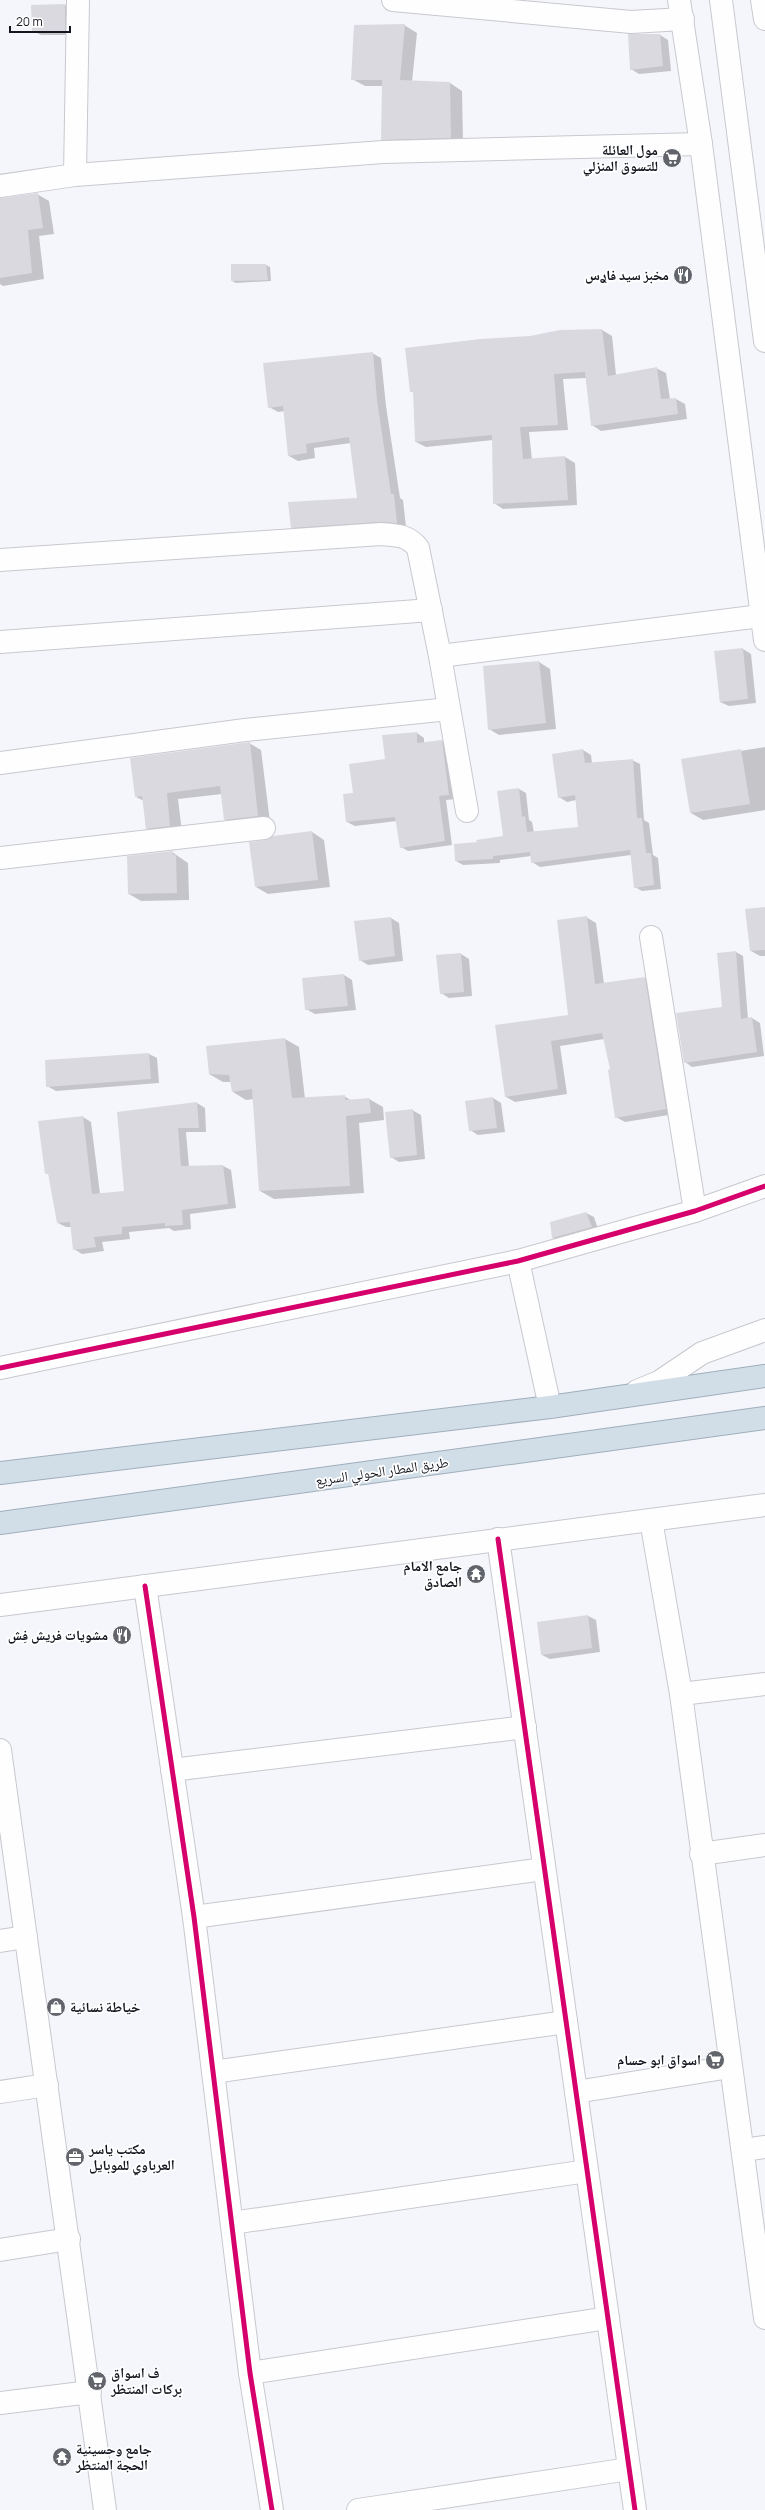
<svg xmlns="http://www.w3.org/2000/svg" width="765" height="2510" font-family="Manrope,'Noto Naskh Arabic',sans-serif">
  <rect width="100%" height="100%" fill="#f5f6fc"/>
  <g fill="#0003">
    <polygon points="65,5 73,10 73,35 41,35 33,31 32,6"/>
    <polygon points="404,25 417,33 412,82 450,83 462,91 463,144 394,146 382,139 383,86 365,86 352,79"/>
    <polygon points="660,35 668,40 671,71 639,74 631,69"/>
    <polygon points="37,194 49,201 54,234 39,236 44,279 3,286 0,284 0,199"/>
    <polygon points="266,265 270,267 271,281 236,283 232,281"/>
    <polygon points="602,330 612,336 616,375 656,368 666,373 670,399 676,399 685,404 687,419 601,431 592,425 586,378 563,379 568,430 529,432 532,460 565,457 575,463 577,505 503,509 494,503 493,440 426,447 416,442 414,393 411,391 531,337 560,331"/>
    <polygon points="372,353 381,358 386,406 400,498 403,500 406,527 301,532 292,527 358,498 351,443 314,448 315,458 298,461 289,456 285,411 278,412 269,407"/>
    <polygon points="743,649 751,654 756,703 729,706 720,702 715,652"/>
    <polygon points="539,662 550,669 556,729 499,735 489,729"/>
    <polygon points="417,733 424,738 424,743 442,741 449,745 456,799 446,800 452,845 408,851 401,847 397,821 355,826 347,822 354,794 386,760"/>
    <polygon points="249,743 261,750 270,822 237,826 225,819 222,794 178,799 182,832 158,835 146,828 144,801 136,797"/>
    <polygon points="765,747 765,810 703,820 691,813 682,760"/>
    <polygon points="583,750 591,755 592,763 632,760 640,764 644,820 649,823 653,855 658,858 661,889 642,891 635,887 631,855 540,867 532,862 531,856 500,860 500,863 463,865 456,861 478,843 505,837 519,789 526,793 529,820 532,822 534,833 579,828 576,800 567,802 559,797"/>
    <polygon points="312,832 324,840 330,887 268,894 256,887"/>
    <polygon points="172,852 188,863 189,900 141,901 129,894"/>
    <polygon points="765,908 765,956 760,956 751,951"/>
    <polygon points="586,917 596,923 604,984 645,978 654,983 675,1114 625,1122 616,1117 611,1070 604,1039 560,1046 567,1094 515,1102 506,1097 570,1016"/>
    <polygon points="391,918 399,923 403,961 368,965 360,960"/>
    <polygon points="736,952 743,956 748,1019 752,1018 760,1023 764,1056 692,1067 685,1062 723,1008"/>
    <polygon points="461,954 469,959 472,996 449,998 441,993"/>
    <polygon points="344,975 352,980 356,1010 315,1014 306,1009 304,979"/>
    <polygon points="285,1039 299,1047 305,1099 344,1096 352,1101 369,1099 383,1107 384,1120 359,1123 364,1193 274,1199 260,1191 254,1099 246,1100 233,1092 231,1082 223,1082 209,1074"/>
    <polygon points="149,1054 157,1058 159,1083 56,1091 47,1086"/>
    <polygon points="493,1098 501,1103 505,1132 478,1135 470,1130"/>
    <polygon points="197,1103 205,1108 206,1132 186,1132 189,1167 223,1166 231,1170 236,1208 190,1214 191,1229 174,1231 169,1228 129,1232 130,1239 102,1242 104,1251 82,1254 74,1249 72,1227 66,1227 58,1223 50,1175 46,1173 83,1117 91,1122 100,1194 125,1192"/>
    <polygon points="412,1110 421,1115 425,1159 399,1162 391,1157"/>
    <polygon points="586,1213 594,1217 599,1232 561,1243 553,1238 551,1223"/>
    <polygon points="588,1616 596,1620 600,1652 550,1659 542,1655"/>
  </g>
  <g fill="#dbd9e0">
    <polygon points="65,4 65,31 32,31 31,5"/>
    <polygon points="405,24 400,80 450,82 451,138 381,140 382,80 351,80 354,25"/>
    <polygon points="628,34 660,34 663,66 630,70"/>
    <polygon points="38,193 43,228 28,230 32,273 0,278 0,198"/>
    <polygon points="231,264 266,264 268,280 231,281"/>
    <polygon points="602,329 608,376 657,367 661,399 676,398 678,414 591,426 585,372 554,374 558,425 520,427 523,459 565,456 568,500 493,504 492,435 415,442 413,392 410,392 405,348 480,339 530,336 560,330"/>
    <polygon points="373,352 377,400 391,494 394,494 397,523 380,522 291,528 288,502 357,498 349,437 306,444 307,453 288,456 283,406 268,408 263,363"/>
    <polygon points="743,648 748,699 720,702 714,651"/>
    <polygon points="539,661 546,723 488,730 483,666"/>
    <polygon points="417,732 417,743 442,740 449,795 439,796 445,841 400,848 395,817 346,822 343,794 353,793 349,764 385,759 382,735"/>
    <polygon points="250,742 258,816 224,820 220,786 167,793 170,826 146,829 142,796 135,797 130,758"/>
    <polygon points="583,749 585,763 633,759 637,818 642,818 646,853 651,853 654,885 634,888 630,850 531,863 530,852 493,856 493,859 455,861 454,844 477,842 476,840 503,836 497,791 519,788 522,817 525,816 527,832 578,827 575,795 558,798 552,754"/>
    <polygon points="741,749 750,804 690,813 681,759"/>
    <polygon points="312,831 318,880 255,887 249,842 266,840 273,836"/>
    <polygon points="173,851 173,855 176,855 177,893 128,894 127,856"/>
    <polygon points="765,907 765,950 750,951 745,909"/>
    <polygon points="587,916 595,984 645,977 666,1109 615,1118 608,1070 610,1069 602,1033 551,1041 558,1089 505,1097 495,1025 568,1015 557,920"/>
    <polygon points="391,917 395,956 359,961 354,921"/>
    <polygon points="736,951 741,1019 752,1017 757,1052 684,1063 676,1013 722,1007 717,953"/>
    <polygon points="461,953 464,992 440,994 436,955"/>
    <polygon points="344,974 348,1006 305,1010 302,978"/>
    <polygon points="285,1038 292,1098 345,1095 345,1100 369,1098 371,1113 346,1116 350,1186 259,1191 252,1089 232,1092 229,1075 209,1074 206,1046"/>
    <polygon points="149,1053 151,1079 46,1087 45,1060"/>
    <polygon points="493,1097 497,1128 469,1131 465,1101"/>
    <polygon points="197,1102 199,1128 178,1128 181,1166 223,1165 228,1204 182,1210 183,1225 165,1226 165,1223 122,1227 122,1234 94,1237 96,1247 73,1250 70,1222 57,1223 48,1173 45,1174 38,1121 83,1116 92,1194 124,1191 117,1112"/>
    <polygon points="413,1109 417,1155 390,1158 385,1112"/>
    <polygon points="586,1212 592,1227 552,1238 550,1222"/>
    <polygon points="588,1615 592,1648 541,1655 537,1622"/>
  </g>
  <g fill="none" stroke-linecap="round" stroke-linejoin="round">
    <g stroke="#c7c9cf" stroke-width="24">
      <g id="minor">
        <polyline points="393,0 631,22 683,19"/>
        <polyline points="679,0 701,144 765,640"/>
        <polyline points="721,0 765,341"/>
        <polyline points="762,0 765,19"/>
        <polyline points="75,175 78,0"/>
        <polyline points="0,186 75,175 383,152 701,144"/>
        <path d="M0,560L381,534C396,535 408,535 418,548L440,656L467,811"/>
        <polyline points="0,642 431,610"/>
        <polyline points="440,656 761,616"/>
        <polyline points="0,763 245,730 449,709"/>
        <polyline points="0,858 264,828"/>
        <polyline points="651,937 695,1211"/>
        <polyline points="518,1261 550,1407"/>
        <polyline points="0,1368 518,1261 695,1211 765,1186"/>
        <polyline points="637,1391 659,1382 702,1353 765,1330"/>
        <polyline points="651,1520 681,1694 765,2318"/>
        <polyline points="498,1539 635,2510"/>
        <polyline points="145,1586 194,1917 250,2373 272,2510"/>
        <polyline points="0,1605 765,1505"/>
        <polyline points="681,1694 765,1684"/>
        <polyline points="0,1750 105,2510"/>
        <polyline points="172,1770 525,1727"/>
        <polyline points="701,1854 765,1845"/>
        <polyline points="194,1917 544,1869"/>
        <polyline points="0,1941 26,1937"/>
        <polyline points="213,2072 566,2022"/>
        <polyline points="0,2092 47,2085"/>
        <polyline points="576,2092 730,2067"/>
        <polyline points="743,2150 765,2147"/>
        <polyline points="232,2223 587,2171"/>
        <polyline points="0,2250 69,2239"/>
        <polyline points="250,2373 608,2318"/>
        <polyline points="0,2403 90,2392"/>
        <polyline points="358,2510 629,2469"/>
      </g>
    </g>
    <g stroke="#9faeba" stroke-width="24">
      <g id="highway">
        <polyline points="0,1473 550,1407 765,1376"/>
        <polyline points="0,1523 765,1418"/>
      </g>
    </g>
    <use href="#minor" stroke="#fefeff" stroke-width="22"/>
    <use href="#highway" stroke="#d1dee8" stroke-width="22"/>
    <g stroke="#fff" stroke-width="8">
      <g id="cycleway">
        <polyline points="0,1368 518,1261 695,1211 765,1186"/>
        <polyline points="498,1539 635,2510"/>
        <polyline points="145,1586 194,1917 250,2373 272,2510"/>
      </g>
    </g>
    <use href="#cycleway" stroke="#d6006c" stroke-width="5"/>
  </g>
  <defs>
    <g id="supermarket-disc" transform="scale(1)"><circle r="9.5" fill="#62646c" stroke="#fff"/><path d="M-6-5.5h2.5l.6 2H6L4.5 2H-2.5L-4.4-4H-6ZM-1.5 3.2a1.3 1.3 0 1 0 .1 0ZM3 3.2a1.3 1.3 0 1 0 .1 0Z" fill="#fff"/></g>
    <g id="restaurant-disc" transform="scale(1)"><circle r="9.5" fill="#62646c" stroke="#fff"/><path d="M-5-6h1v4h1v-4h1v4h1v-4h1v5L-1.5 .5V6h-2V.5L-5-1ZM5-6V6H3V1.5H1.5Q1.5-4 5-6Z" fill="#fff"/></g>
    <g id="temple-disc" transform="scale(1)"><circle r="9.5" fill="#62646c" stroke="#fff"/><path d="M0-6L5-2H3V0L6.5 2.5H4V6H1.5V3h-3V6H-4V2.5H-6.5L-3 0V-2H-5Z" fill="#fff"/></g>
    <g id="shop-disc" transform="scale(1)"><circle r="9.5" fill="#62646c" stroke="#fff"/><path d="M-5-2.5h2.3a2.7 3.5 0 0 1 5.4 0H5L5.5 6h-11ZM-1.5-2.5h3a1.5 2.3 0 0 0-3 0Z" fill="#fff"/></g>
    <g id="office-disc" transform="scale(1)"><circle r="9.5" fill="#62646c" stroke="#fff"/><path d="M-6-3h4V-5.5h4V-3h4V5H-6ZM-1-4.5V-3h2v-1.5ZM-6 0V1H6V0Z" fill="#fff"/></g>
  </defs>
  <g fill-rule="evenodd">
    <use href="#supermarket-disc" x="672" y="158"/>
    <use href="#restaurant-disc" x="683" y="275"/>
    <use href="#temple-disc" x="476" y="1574"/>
    <use href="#restaurant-disc" x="122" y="1635"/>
    <use href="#shop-disc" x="56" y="2007"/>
    <use href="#supermarket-disc" x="715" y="2060"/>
    <use href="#office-disc" x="75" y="2157"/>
    <use href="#supermarket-disc" x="97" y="2381"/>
    <use href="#temple-disc" x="62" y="2457"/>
  </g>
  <g text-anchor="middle" stroke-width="3.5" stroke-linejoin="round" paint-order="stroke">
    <g font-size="14" font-weight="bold" fill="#13161e" stroke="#fff" text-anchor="end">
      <text x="658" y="155">مول العائلة<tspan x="658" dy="16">للتسوق المنزلي</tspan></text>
      <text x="669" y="280">مخبز سيد فاࢪس</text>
      <text x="462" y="1571">جامع الامام<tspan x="462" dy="16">الصادق</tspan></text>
      <text x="108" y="1640">مشويات فريش فِش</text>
      <text x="70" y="2012" text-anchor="start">خياطة نسائية</text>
      <text x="701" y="2065">اسواق ابو حسام</text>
      <text x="89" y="2154" text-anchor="start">مكتب ياسر<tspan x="89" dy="16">العرباوي للموبايل</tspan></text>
      <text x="111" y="2378" text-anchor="start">ف اسواق<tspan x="111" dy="16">بركات المنتظر</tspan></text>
      <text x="76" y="2454" text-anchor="start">جامع وحسينية<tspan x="76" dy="16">الحجة المنتظر</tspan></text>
    </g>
    <g font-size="14" fill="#13161e" stroke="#fff">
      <text transform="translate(382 1471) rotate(-8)" y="5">طريق المطار الحولي السريع</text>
    </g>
  </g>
  <path d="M10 26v6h60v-6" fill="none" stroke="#13161e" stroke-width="2"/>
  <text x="16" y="26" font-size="12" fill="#13161e" stroke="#ffffff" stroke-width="3" paint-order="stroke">20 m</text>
</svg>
